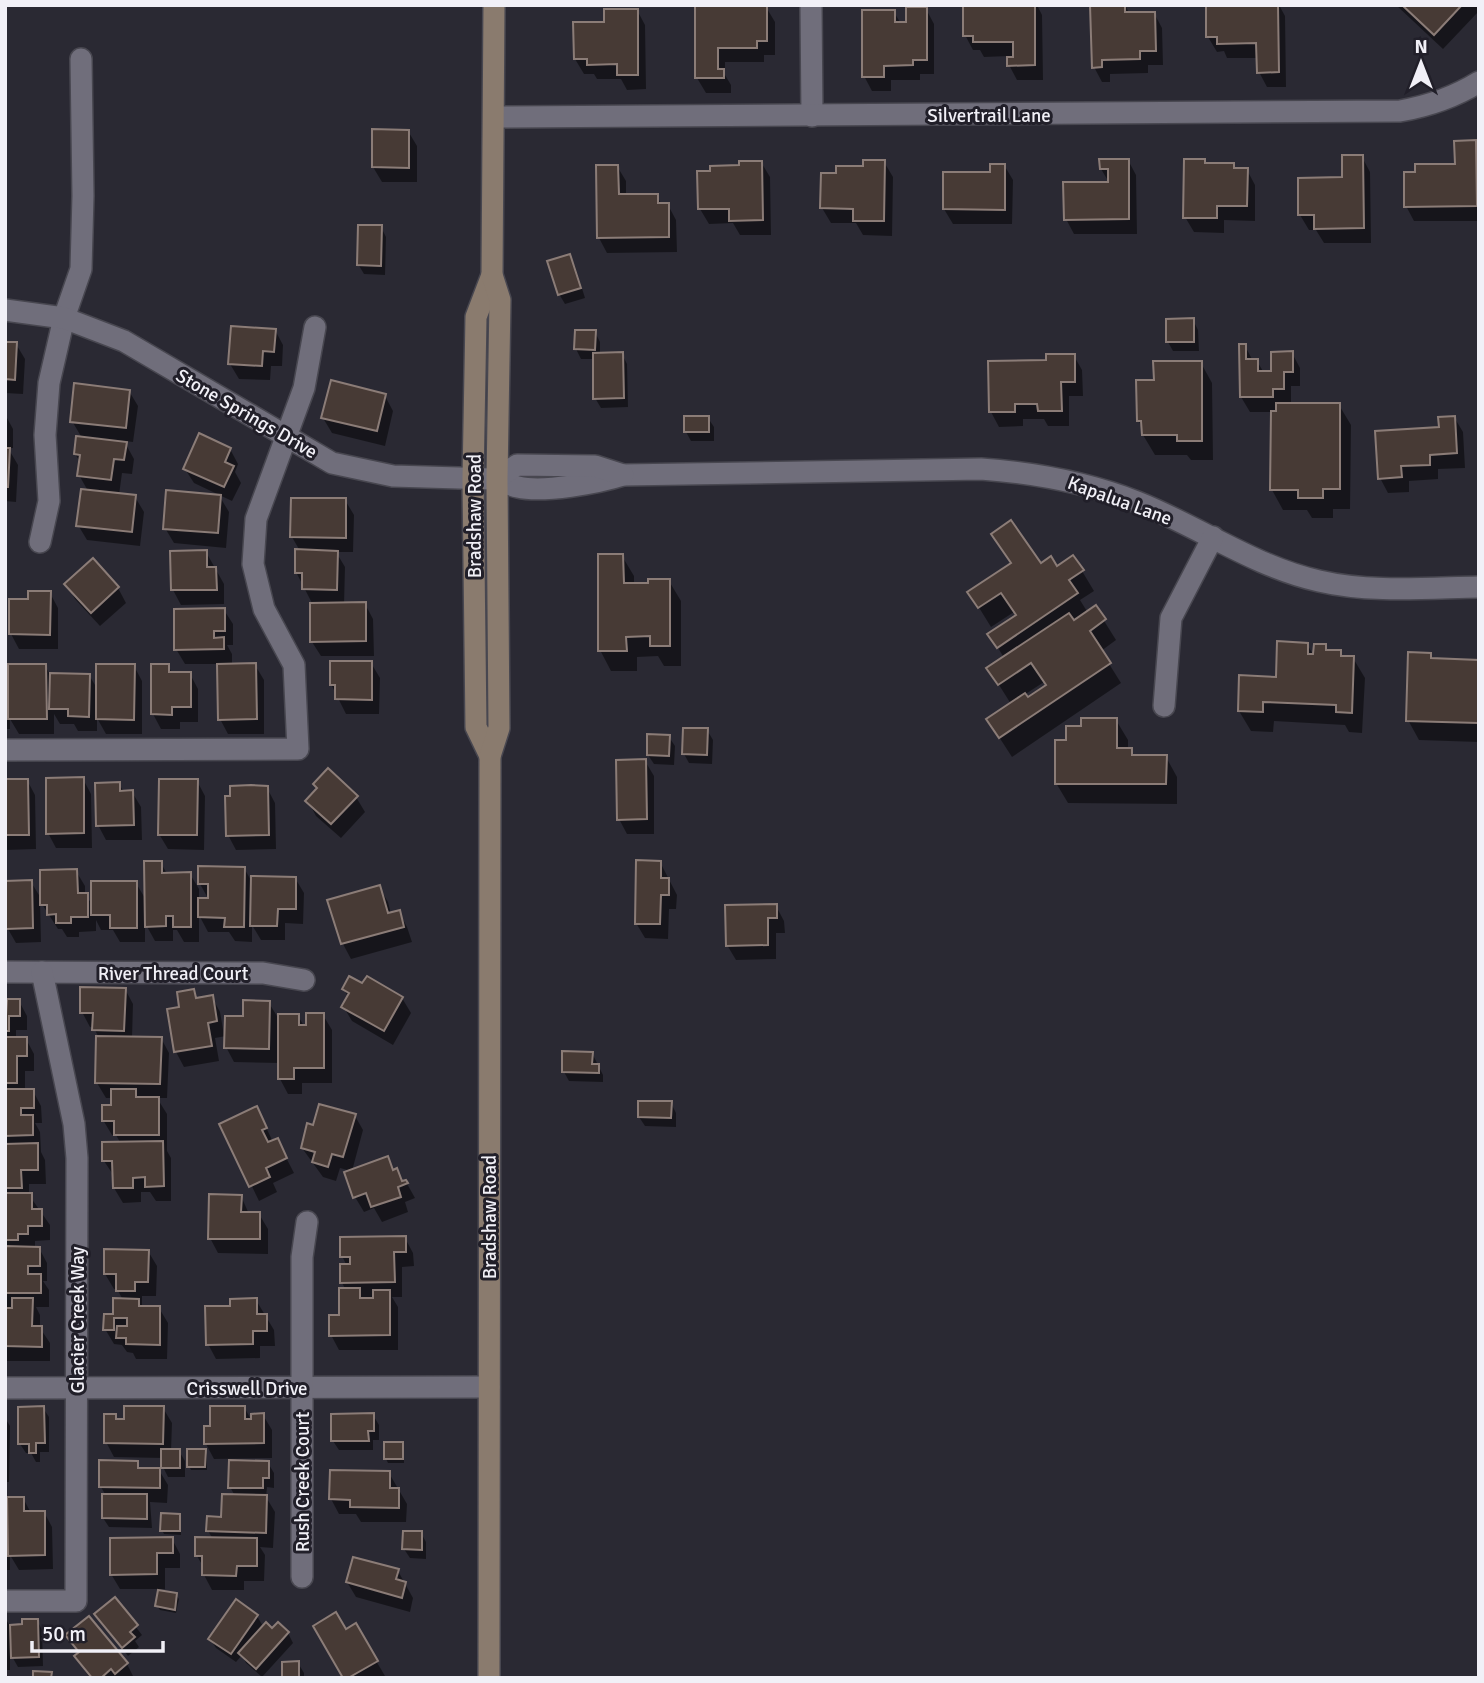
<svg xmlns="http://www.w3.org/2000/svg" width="1484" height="1683" font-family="Signika,sans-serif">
  <rect width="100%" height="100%" fill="#2a2933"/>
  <g fill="#0007" fill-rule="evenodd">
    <polygon points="684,5 766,7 775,22 775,55 764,55 764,62 725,62 725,75 731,85 731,93 706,93 697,78 697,7"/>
    <polygon points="964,5 1037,5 1042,15 1043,80 1017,80 1009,65 1009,56 984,57 980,50 973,50 965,35"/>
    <polygon points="1125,5 1130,14 1154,13 1162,28 1163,65 1148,65 1148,73 1110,74 1110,82 1102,82 1094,67"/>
    <polygon points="1207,5 1279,5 1285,16 1286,87 1267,87 1259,72 1259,58 1227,58 1224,51 1217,52 1208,37"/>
    <polygon points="1396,5 1479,5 1479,11 1443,49"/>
    <polygon points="926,9 934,24 934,74 920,74 920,80 891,80 891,91 872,91 864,76 894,12 901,24 908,24"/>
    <polygon points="637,10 645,25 646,89 627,90 621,79 597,79 594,74 584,74 575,59 606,24"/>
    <polygon points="408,131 417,146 417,182 382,182 373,167"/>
    <polygon points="1475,142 1479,149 1479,221 1414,221 1406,206 1456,165"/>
    <polygon points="1362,157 1370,172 1371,243 1324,243 1316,230 1309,230 1300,215 1300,179 1344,179"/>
    <polygon points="1128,160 1136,175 1137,234 1074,234 1066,219 1110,184 1101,169"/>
    <polygon points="1204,161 1206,165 1233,165 1236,170 1247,170 1255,185 1255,221 1224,220 1224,233 1194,232 1185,217"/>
    <polygon points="761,162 770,177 771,235 740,235 733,223 709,224 700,209 741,167"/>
    <polygon points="884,162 893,177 892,236 863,235 856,223 831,223 822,208 838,174"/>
    <polygon points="1004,165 1013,180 1012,224 953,224 944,209"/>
    <polygon points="617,166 626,181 626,196 657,196 662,205 668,205 676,220 677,252 607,253 599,238"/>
    <polygon points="381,227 386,237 385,275 364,274 358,264"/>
    <polygon points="569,256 575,266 585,298 565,304 559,294"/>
    <polygon points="1193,320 1198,330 1199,351 1173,351 1168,342"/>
    <polygon points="275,330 283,345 282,366 271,366 270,380 239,379 230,364"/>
    <polygon points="595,332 600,342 600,354 622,354 627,364 628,407 601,408 595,398 594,359 581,359 576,349"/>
    <polygon points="5,344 16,344 25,359 23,394 5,393"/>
    <polygon points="1245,346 1253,361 1257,361 1264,373 1273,373 1292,353 1300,368 1300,386 1291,386 1291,405 1339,405 1351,425 1350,509 1333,509 1333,518 1312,518 1307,510 1283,510 1272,490 1272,412 1250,412 1241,397"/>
    <polygon points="1074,356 1082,370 1083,396 1069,396 1069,426 1048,426 1044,419 1023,419 1023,426 999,427 991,412 1048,362"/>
    <polygon points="1201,363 1212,383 1213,460 1191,460 1187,455 1155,455 1143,435 1143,429 1138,420 1155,382"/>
    <polygon points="129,391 138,406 133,442 124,441 134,459 132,474 122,473 119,495 135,497 144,512 140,546 87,540 78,525 88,491 79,475 81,463 75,454 82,438 72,421"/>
    <polygon points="385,396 393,411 385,446 332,433 323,418"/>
    <polygon points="5,408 7,418 13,429 13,448 8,448 18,465 16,502 5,501"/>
    <polygon points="1454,417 1463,432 1465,468 1438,469 1438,479 1409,481 1409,492 1388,493 1380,478"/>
    <polygon points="708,418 714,427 714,441 691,441 686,432"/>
    <polygon points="230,449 238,464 235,472 241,483 232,501 194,483 185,469"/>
    <polygon points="220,497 229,512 226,548 174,543 165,528"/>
    <polygon points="345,500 354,515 353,552 336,552 345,567 344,605 365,604 373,619 374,656 321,656 312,642 313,605 296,572 300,551 292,537"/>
    <path d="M993,534L1040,565L1082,571L1094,591L1080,600L1088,613L1096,608L1116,640L1101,651L1121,683L1012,757L988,720L1011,704L989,669L1004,658L990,634L1017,616L1014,612L991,627L970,593L1012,565ZM1044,682L1047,687L1027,700L1024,695Z"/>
    <polygon points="206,552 224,584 224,604 181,605 173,590"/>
    <polygon points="622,556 634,576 634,585 669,581 681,601 681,666 664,666 658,656 637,657 637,671 611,671 600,650"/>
    <polygon points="67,584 118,588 126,603 100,626 75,599"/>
    <polygon points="50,593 58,608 58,649 19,649 11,634 29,601"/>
    <polygon points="224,610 233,624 233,645 227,645 232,654 232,665 255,665 264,680 264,734 228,734 220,719 219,664 185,664 176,649"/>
    <polygon points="1307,644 1315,658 1325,646 1328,652 1340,652 1344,658 1353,658 1365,678 1362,733 1349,732 1345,725 1274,721 1273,732 1251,731 1239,711 1277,679"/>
    <polygon points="1430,655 1433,660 1479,662 1479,742 1419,740 1408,720"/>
    <polygon points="371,663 380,678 379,714 346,714 331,684"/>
    <polygon points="45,665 50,675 89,675 98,690 134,666 142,681 142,734 106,734 97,718 97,731 78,731 74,724 60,724 54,714 54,734 19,734 10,719 10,729 5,729 5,674 10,681"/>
    <polygon points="168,666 173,674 190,674 198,689 198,722 180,722 180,729 161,729 153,714"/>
    <polygon points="1116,720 1128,740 1128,749 1131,750 1135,757 1166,757 1177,777 1177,804 1068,803 1056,783 1068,742 1083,728"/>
    <polygon points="707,730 713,740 712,764 689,763 684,754"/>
    <polygon points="669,737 675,746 674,765 654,764 648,755"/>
    <polygon points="645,761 654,776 654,834 627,834 619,819"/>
    <polygon points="83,779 91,794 92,848 56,848 48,833"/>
    <polygon points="27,780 35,795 36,849 5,850 5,781"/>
    <polygon points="197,781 205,796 204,850 168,849 159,834"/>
    <polygon points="119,784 124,792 132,792 141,807 142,840 106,840 98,825"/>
    <polygon points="315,784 356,797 365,812 341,838 316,816 308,801 318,790"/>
    <polygon points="267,788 275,803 276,849 236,850 228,835"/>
    <polygon points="660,862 677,895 676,909 669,909 668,939 645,938 636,923"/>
    <polygon points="161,863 167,874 190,874 199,889 199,900 209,900 200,884 244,868 253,884 295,878 304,893 303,924 285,923 285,940 261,940 252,925 252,942 235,941 229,932 208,932 199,915 199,942 184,942 177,930 173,930 173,941 155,941 145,923 145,942 120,942 113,930 101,930 96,920 96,931 79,932 79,937 67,937 62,929 58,929 40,901 41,942 16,943 8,929 5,929 5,882 31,882 42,900 76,871 85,886 85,895 93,905 136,883 146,900"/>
    <polygon points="379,887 388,902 391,914 399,912 407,927 412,942 351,959 343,944 329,901"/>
    <polygon points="776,906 784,921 785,933 776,933 776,959 736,960 727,945"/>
    <polygon points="363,985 402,998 411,1013 393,1045 352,1021 343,1006 348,997 344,989"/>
    <polygon points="125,989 133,1004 132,1038 161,1038 169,1053 167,1098 157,1098 167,1114 167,1151 171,1158 171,1201 156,1201 150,1192 141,1192 141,1202 123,1203 114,1188 114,1176 104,1161 104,1144 121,1144 116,1135 112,1135 103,1120 113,1107 113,1098 106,1098 97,1083 99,1038 94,1028 90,1027 82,1012"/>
    <polygon points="193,991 198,1000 212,997 220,1012 224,1035 245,1018 269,1003 280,1021 298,1016 304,1026 323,1015 332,1030 332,1083 302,1083 302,1094 288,1094 280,1079 280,1063 234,1062 226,1047 226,1036 215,1038 219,1061 184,1067 176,1052 181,1008"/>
    <polygon points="5,996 8,1001 19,1001 27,1016 27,1030 16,1030 16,1039 26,1039 34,1054 34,1071 25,1071 25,1091 33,1091 41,1106 42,1123 35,1123 40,1132 41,1152 45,1160 46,1184 29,1184 29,1195 50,1225 50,1240 35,1241 35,1248 39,1248 47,1263 47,1281 43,1281 49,1290 49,1307 36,1307 40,1315 40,1328 50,1343 50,1361 5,1361"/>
    <polygon points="592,1053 603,1075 603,1082 569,1081 564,1072"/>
    <polygon points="671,1103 676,1113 676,1127 645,1126 639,1117"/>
    <polygon points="355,1116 363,1130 352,1171 387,1158 403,1183 406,1182 415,1198 405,1202 408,1212 382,1222 374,1208 364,1212 355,1197 351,1171 340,1168 336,1181 323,1177 302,1148 315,1127"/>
    <polygon points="264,1123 273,1142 277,1140 294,1173 273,1183 277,1192 259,1201 222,1125"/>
    <polygon points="241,1196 249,1214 259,1214 268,1229 268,1254 218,1253 210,1238"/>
    <polygon points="405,1238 413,1253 414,1266 402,1267 402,1297 392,1297 398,1307 398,1350 339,1350 331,1335 341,1317 346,1290 342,1283 347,1266 342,1256"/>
    <polygon points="148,1251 157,1266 156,1296 142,1296 142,1308 159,1308 168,1323 167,1359 136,1359 133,1353 127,1352 122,1345 114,1344 105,1329 123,1300 117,1289 114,1289 105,1274"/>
    <polygon points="256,1300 274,1330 275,1346 260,1346 260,1358 216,1359 208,1344 232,1308"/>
    <polygon points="244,1407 253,1423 263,1415 272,1430 272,1458 214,1459 206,1444 212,1428"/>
    <polygon points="43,1408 49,1417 49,1452 40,1452 40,1462 36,1462 31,1453 26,1453 20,1444"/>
    <polygon points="163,1408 172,1423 171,1451 179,1451 185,1461 185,1477 168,1477 163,1467 163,1458 114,1457 106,1442 115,1415 118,1421"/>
    <polygon points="373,1415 379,1425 379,1440 373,1440 373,1450 339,1450 333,1441"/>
    <polygon points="5,1418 10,1426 9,1482 5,1482"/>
    <polygon points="402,1444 404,1448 404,1463 388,1463 386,1459"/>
    <polygon points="205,1451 207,1455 207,1470 191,1470 189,1466"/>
    <polygon points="137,1462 141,1470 159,1470 168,1485 167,1503 150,1502 152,1528 109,1527 103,1518 106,1496 101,1487"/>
    <polygon points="268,1463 274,1473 274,1488 267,1487 266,1497 275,1512 273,1548 260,1547 265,1555 264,1581 244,1581 244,1590 212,1590 204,1575 204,1568 197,1556 213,1539 208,1531 223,1519 235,1496 230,1487"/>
    <polygon points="389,1473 407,1504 406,1522 361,1522 356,1514 339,1514 331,1499"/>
    <polygon points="23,1498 31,1513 44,1512 52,1527 53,1569 19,1570 10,1555 10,1570 5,1570 5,1502 9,1509"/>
    <polygon points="179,1515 181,1520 181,1535 164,1534 162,1530"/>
    <polygon points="421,1533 426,1542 426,1559 410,1558 404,1549"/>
    <polygon points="172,1539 180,1554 180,1568 165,1568 165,1589 120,1589 111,1574"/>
    <polygon points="398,1571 413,1598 410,1612 356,1597 347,1582"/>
    <polygon points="176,1595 179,1599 176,1613 160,1610 157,1606"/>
    <polygon points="115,1600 142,1635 135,1641 139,1647 128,1656 96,1615"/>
    <polygon points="257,1616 264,1628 288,1633 293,1643 262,1677 246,1663 242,1655 236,1662 216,1648 210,1639"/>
    <polygon points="5,1618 10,1626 24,1626 37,1620 42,1630 43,1666 18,1667 10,1653 10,1670 5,1670"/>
    <polygon points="89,1618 127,1664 134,1678 90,1678 85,1671 76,1656 79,1654 68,1636"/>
    <polygon points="355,1625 385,1676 382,1678 345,1678 345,1631"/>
    <polygon points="298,1663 304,1673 304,1678 284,1678"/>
  </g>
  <g fill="#473a35" stroke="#8b7c77" stroke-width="2">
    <polygon points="695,5 767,6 767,41 757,41 757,48 718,48 718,69 724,69 724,78 695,78"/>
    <polygon points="963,5 1035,5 1035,65 1007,66 1007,57 1013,57 1013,42 973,42 973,36 963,36"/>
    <polygon points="1090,5 1125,5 1125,12 1155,12 1156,51 1140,51 1140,59 1102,60 1102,67 1092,68"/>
    <polygon points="1206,5 1278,5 1279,72 1257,73 1256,43 1217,44 1217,37 1206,37"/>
    <polygon points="1402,5 1462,5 1434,35"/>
    <polygon points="906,7 927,7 927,60 913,60 913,65 884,66 884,77 862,77 862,10 895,10 895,22 906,22"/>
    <polygon points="604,9 638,9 638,75 617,75 617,64 587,65 587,59 574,59 573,22 604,22"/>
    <polygon points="372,129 409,130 409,168 372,167"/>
    <polygon points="1476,140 1477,206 1404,207 1404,172 1415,172 1415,164 1455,164 1454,141"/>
    <polygon points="1342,155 1363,155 1364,228 1314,229 1314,215 1298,215 1298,178 1342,177"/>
    <polygon points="1099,159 1129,159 1129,219 1064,220 1063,182 1108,182 1108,169 1100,169"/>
    <polygon points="1184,159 1205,159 1205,163 1234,163 1234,168 1248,168 1247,206 1217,206 1217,218 1183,218"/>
    <polygon points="863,160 885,160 884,221 853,221 853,209 820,208 821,173 836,173 836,166 863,166"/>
    <polygon points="739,161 762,161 763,220 729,221 729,209 698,209 697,171 710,171 710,166 739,165"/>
    <polygon points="990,164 1005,164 1005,210 943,209 943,172 990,172"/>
    <polygon points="596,165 618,165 619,194 658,194 658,203 669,203 669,237 597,238"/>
    <polygon points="358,225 382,225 381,266 357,265"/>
    <polygon points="570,254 581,288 558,295 547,261"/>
    <polygon points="1194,318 1194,342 1166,342 1166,319"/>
    <polygon points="231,326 276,329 274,352 263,351 262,366 228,364"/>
    <polygon points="575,330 596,330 595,350 574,349"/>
    <polygon points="5,342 17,342 15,380 5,379"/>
    <polygon points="1239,344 1246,344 1246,359 1258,359 1258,371 1271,371 1271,352 1293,351 1293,372 1284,372 1284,389 1273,389 1273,397 1240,397"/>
    <polygon points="623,352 624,398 593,399 593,353"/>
    <polygon points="1046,354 1075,354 1075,382 1061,382 1062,411 1038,411 1037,404 1015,404 1015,412 989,412 988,361 1046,360"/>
    <polygon points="1153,361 1202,361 1202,441 1177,441 1177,435 1142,435 1141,421 1137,421 1136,380 1154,380"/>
    <polygon points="331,380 386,394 377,431 321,418"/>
    <polygon points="74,383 130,390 126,428 70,422"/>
    <polygon points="1276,403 1340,403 1340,489 1323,489 1323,498 1298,498 1298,490 1270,490 1271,411 1276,411"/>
    <rect x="684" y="416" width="25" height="16"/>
    <polygon points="1455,416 1457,453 1430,455 1430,465 1401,466 1402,477 1378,479 1375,431 1439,427 1438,417"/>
    <polygon points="199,433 231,448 225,462 234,466 224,487 183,469"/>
    <polygon points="76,436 127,442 124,460 114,459 111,480 77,476 80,455 74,454"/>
    <polygon points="5,448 10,448 8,487 5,487"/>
    <polygon points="81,489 136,495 132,532 76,526"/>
    <polygon points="166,490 221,495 218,533 163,529"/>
    <polygon points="291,498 346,498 346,538 290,537"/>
    <polygon points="1011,520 1041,563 1051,556 1057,566 1073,555 1084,570 1069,580 1078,593 997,648 987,634 1016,615 1001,593 978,608 967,592 1011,563 991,534"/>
    <polygon points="295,549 338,551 337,590 302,589 302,573 295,573"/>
    <polygon points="207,550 207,567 216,567 217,590 171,590 170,551"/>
    <polygon points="598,554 623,554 624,583 648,583 648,579 670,579 670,646 650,646 650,636 626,637 627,651 598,651"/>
    <polygon points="93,558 119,587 91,613 64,584"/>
    <polygon points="28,591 51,591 50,635 9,634 9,599 28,599"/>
    <polygon points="366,602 366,641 310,642 310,603"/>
    <polygon points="1096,605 1106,619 1090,631 1111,663 999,738 986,719 1025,693 1028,697 1046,685 1031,663 998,685 986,668 1069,613 1074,620"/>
    <polygon points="225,608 225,631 214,631 214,638 224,637 224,649 174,650 174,609"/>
    <polygon points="1277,641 1308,643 1308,654 1313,654 1314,644 1326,644 1326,650 1341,650 1341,656 1354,656 1352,713 1336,712 1336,705 1263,702 1263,712 1238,711 1239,675 1276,677"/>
    <polygon points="1408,652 1431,653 1431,658 1479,660 1478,723 1406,721"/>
    <polygon points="330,661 372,661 372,700 335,699 335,685 330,685"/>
    <polygon points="256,663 257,719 218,720 217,664"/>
    <polygon points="8,664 46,664 47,719 8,719"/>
    <polygon points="96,664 135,664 134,720 96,719"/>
    <polygon points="151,664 169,664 169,672 191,672 191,707 172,707 172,715 151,714"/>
    <polygon points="50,673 90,674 89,717 68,716 68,709 49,709"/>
    <polygon points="1081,718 1117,718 1117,748 1132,748 1132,755 1167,755 1166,784 1055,784 1055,740 1066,740 1066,726 1081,726"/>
    <polygon points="683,728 708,728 707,755 682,754"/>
    <polygon points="647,734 670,735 669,756 647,755"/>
    <polygon points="646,759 647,819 617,820 616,760"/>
    <polygon points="328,768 358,796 331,824 305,801 317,788 313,784"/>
    <polygon points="84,777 84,833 46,834 46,778"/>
    <polygon points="5,779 28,779 29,835 5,835"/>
    <polygon points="159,779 198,779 197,835 158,835"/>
    <polygon points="120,782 120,791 133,790 134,825 96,826 95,783"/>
    <polygon points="251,785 268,786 269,835 226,836 225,796 230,796 230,786"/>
    <polygon points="636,860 661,861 661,878 669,878 669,895 661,895 660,924 635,924"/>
    <polygon points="144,861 162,861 162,873 191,872 191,927 173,927 173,916 166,916 166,926 145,927"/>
    <polygon points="198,866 245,867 244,927 224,927 225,918 198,917 198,898 208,898 208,884 198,884"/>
    <polygon points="77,869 78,893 88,893 88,917 71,917 71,923 56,923 56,914 47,915 47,905 40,905 40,870"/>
    <polygon points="251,876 296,877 296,909 278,909 277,926 250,926"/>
    <polygon points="32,880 33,928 6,929 5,881"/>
    <polygon points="91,881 137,881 137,928 110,928 110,915 91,915"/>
    <polygon points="380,885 388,913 400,910 404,927 341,944 327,900"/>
    <polygon points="777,904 777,918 768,918 768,945 726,946 725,905"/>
    <polygon points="349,976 362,983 367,976 403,997 384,1031 341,1007 349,993 342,989"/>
    <polygon points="80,987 126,988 124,1031 92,1030 93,1013 80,1013"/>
    <polygon points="194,989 196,998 213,995 217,1021 208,1023 212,1046 174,1052 167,1009 179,1007 177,992"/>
    <polygon points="7,999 20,999 20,1016 9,1016 9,1031 5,1031"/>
    <polygon points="243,1000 270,1001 269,1049 224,1048 225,1016 243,1016"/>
    <polygon points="306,1013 324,1013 324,1068 294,1068 294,1079 278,1079 278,1014 299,1014 299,1025 306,1025"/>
    <polygon points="96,1036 162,1037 160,1084 95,1083"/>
    <polygon points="5,1037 27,1037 27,1056 17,1056 17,1083 5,1083"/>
    <polygon points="562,1051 593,1052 592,1064 599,1064 599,1073 562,1072"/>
    <polygon points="5,1089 34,1089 34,1108 21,1108 21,1115 33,1115 33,1135 5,1136"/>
    <polygon points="111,1089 136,1089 136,1097 159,1097 159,1135 114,1135 114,1121 102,1121 102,1105 111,1105"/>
    <polygon points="638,1101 672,1101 671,1118 638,1117"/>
    <polygon points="319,1104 356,1114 343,1157 332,1154 328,1167 312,1162 315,1152 301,1148 307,1123 313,1125"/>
    <polygon points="257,1106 267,1128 262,1130 268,1142 278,1138 287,1158 266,1168 270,1177 249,1187 219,1124"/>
    <polygon points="163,1141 164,1186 145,1187 145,1177 133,1178 133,1188 113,1188 112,1161 102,1161 102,1142"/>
    <polygon points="38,1143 38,1170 21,1170 22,1188 5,1188 5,1144"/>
    <polygon points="388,1156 393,1170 397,1168 402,1181 406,1180 408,1183 398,1187 401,1197 371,1207 366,1193 353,1198 344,1172"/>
    <polygon points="6,1193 32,1193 32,1209 42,1209 42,1226 28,1226 28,1234 18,1234 18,1240 5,1240"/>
    <polygon points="209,1194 242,1195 241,1212 260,1212 260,1239 208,1239"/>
    <polygon points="406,1236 406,1252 394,1252 395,1282 340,1283 340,1264 350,1264 350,1257 340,1257 340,1237"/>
    <polygon points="5,1246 40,1247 40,1266 28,1266 28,1274 41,1274 41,1293 5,1293"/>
    <polygon points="104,1249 149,1250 148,1282 135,1282 135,1291 116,1291 116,1274 104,1274"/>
    <polygon points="339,1288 360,1288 360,1298 373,1298 373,1290 390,1290 390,1335 329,1336 329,1315 339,1315"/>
    <polygon points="12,1298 33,1298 32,1326 42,1326 42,1347 5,1346 5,1308 12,1308"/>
    <polygon points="113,1298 139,1299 139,1306 160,1306 160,1345 126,1344 126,1338 116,1338 117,1326 127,1326 127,1318 114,1318 114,1330 103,1330 104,1314 113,1314"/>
    <polygon points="257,1298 257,1314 267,1314 267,1331 253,1331 253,1344 206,1345 205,1306 230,1306 230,1299"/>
    <polygon points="44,1406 45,1443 36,1443 36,1453 29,1453 29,1444 18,1444 18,1407"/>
    <polygon points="124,1406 164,1406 163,1444 104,1443 104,1414 116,1414 116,1419 124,1419"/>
    <polygon points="210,1406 245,1406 245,1419 251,1419 251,1414 264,1413 264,1443 204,1444 204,1426 210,1426"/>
    <polygon points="374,1413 374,1431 368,1431 369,1441 331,1441 331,1414"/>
    <rect x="384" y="1442" width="19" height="17"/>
    <rect x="161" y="1449" width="19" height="19"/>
    <polygon points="187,1449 206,1449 205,1467 187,1467"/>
    <polygon points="99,1460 138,1461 138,1468 160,1468 160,1488 99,1487"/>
    <polygon points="229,1460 269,1461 269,1478 263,1478 263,1488 228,1488"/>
    <polygon points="330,1470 390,1471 390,1488 399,1488 399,1508 350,1507 350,1500 329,1499"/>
    <polygon points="102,1494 147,1494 147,1519 102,1518"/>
    <polygon points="222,1494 267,1495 266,1533 206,1531 207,1516 221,1517"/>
    <polygon points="7,1497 24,1497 24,1511 45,1511 45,1555 8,1556"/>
    <polygon points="161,1513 180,1514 180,1531 160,1531"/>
    <polygon points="403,1531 422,1531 422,1550 402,1549"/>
    <polygon points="173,1537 173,1553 157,1553 157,1574 110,1575 110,1538"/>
    <polygon points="195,1537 257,1538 257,1566 237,1566 236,1576 202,1575 202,1556 195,1556"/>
    <polygon points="353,1557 399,1569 396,1579 406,1582 402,1598 346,1582"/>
    <polygon points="158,1590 177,1593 175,1610 155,1606"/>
    <polygon points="115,1597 138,1625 130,1632 135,1637 122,1648 94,1614"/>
    <polygon points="236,1599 258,1615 231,1654 208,1639"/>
    <polygon points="336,1612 346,1629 356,1623 378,1661 348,1678 343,1678 313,1626"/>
    <polygon points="89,1616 128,1663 115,1674 111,1669 101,1678 92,1678 74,1656 79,1652 65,1635"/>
    <polygon points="22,1619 38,1619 39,1657 11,1658 10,1625 22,1624"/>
    <polygon points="266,1622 272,1628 278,1622 289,1632 256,1669 238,1653"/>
    <polygon points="299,1661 299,1678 282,1678 282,1662"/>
    <polygon points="33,1671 52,1672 51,1678 33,1678"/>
  </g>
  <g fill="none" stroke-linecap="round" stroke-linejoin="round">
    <g stroke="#484750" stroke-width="24">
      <g id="minor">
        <polyline points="811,5 812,116"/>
        <path d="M494,117L1400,111C1429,106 1453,98 1479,82"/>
        <path d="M497,479C504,482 511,486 518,487C543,493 598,483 623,475L981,469C1036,473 1086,482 1137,502C1198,526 1255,567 1319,581C1370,593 1426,588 1479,587"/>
        <polyline points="497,479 517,465 595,466 623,475"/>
        <polyline points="40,542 49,501 45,435 49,383 64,318 81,269 83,196 81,59"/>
        <polyline points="1164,706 1171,618 1213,537"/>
        <polyline points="5,750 298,749 294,665 264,609 253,564 256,519 304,388 315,327"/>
        <polyline points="5,972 263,973 304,980"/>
        <polyline points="5,1388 489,1387"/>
        <polyline points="302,1577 302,1257 307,1222"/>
        <polyline points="5,1601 76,1601 77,1158 74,1124 42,972"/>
      </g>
    </g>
    <g stroke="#484750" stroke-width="24">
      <polyline id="tertiary" points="5,310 64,318 124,341 332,463 393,476 492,479"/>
    </g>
    <g stroke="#484750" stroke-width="24">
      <g id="secondary">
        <polyline points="490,756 476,727 473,479 476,317 492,275"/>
        <polyline points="489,1678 490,756 499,728 497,479 500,300 492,275 494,5"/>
      </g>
    </g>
    <use href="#minor" stroke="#706e7b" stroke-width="21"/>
    <use href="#tertiary" stroke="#706e7b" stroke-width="21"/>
    <use href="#secondary" stroke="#8a7b6e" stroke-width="21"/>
  </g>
  <g text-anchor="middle" stroke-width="6" stroke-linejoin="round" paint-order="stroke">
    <g font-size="19" fill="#f1f0f7" stroke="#211f29">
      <text x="989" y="122">Silvertrail Lane</text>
      <text transform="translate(247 413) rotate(30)" y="7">Stone Springs Drive</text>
      <text transform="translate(1120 500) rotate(20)" y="7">Kapalua Lane</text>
      <text transform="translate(474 516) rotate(-90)" y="7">Bradshaw Road</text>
      <text x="173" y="980">River Thread Court</text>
      <text transform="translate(489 1217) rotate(-90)" y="7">Bradshaw Road</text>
      <text transform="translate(77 1320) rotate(-90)" y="7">Glacier Creek Way</text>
      <text x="247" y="1395">Crisswell Drive</text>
      <text transform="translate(302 1482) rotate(-90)" y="7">Rush Creek Court</text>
    </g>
  </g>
  <rect width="1484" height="1683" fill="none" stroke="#f1f0f7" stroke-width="14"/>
  <g transform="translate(1421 63)" stroke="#211f29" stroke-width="5" paint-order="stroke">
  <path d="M0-5L12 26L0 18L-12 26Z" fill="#f1f0f7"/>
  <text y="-10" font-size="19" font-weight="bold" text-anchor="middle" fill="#f1f0f7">N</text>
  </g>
  <path d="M32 1641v10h131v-10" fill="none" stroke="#f1f0f7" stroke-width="3.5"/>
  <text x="42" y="1641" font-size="21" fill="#f1f0f7" stroke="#211f29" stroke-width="5" paint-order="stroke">50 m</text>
</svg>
